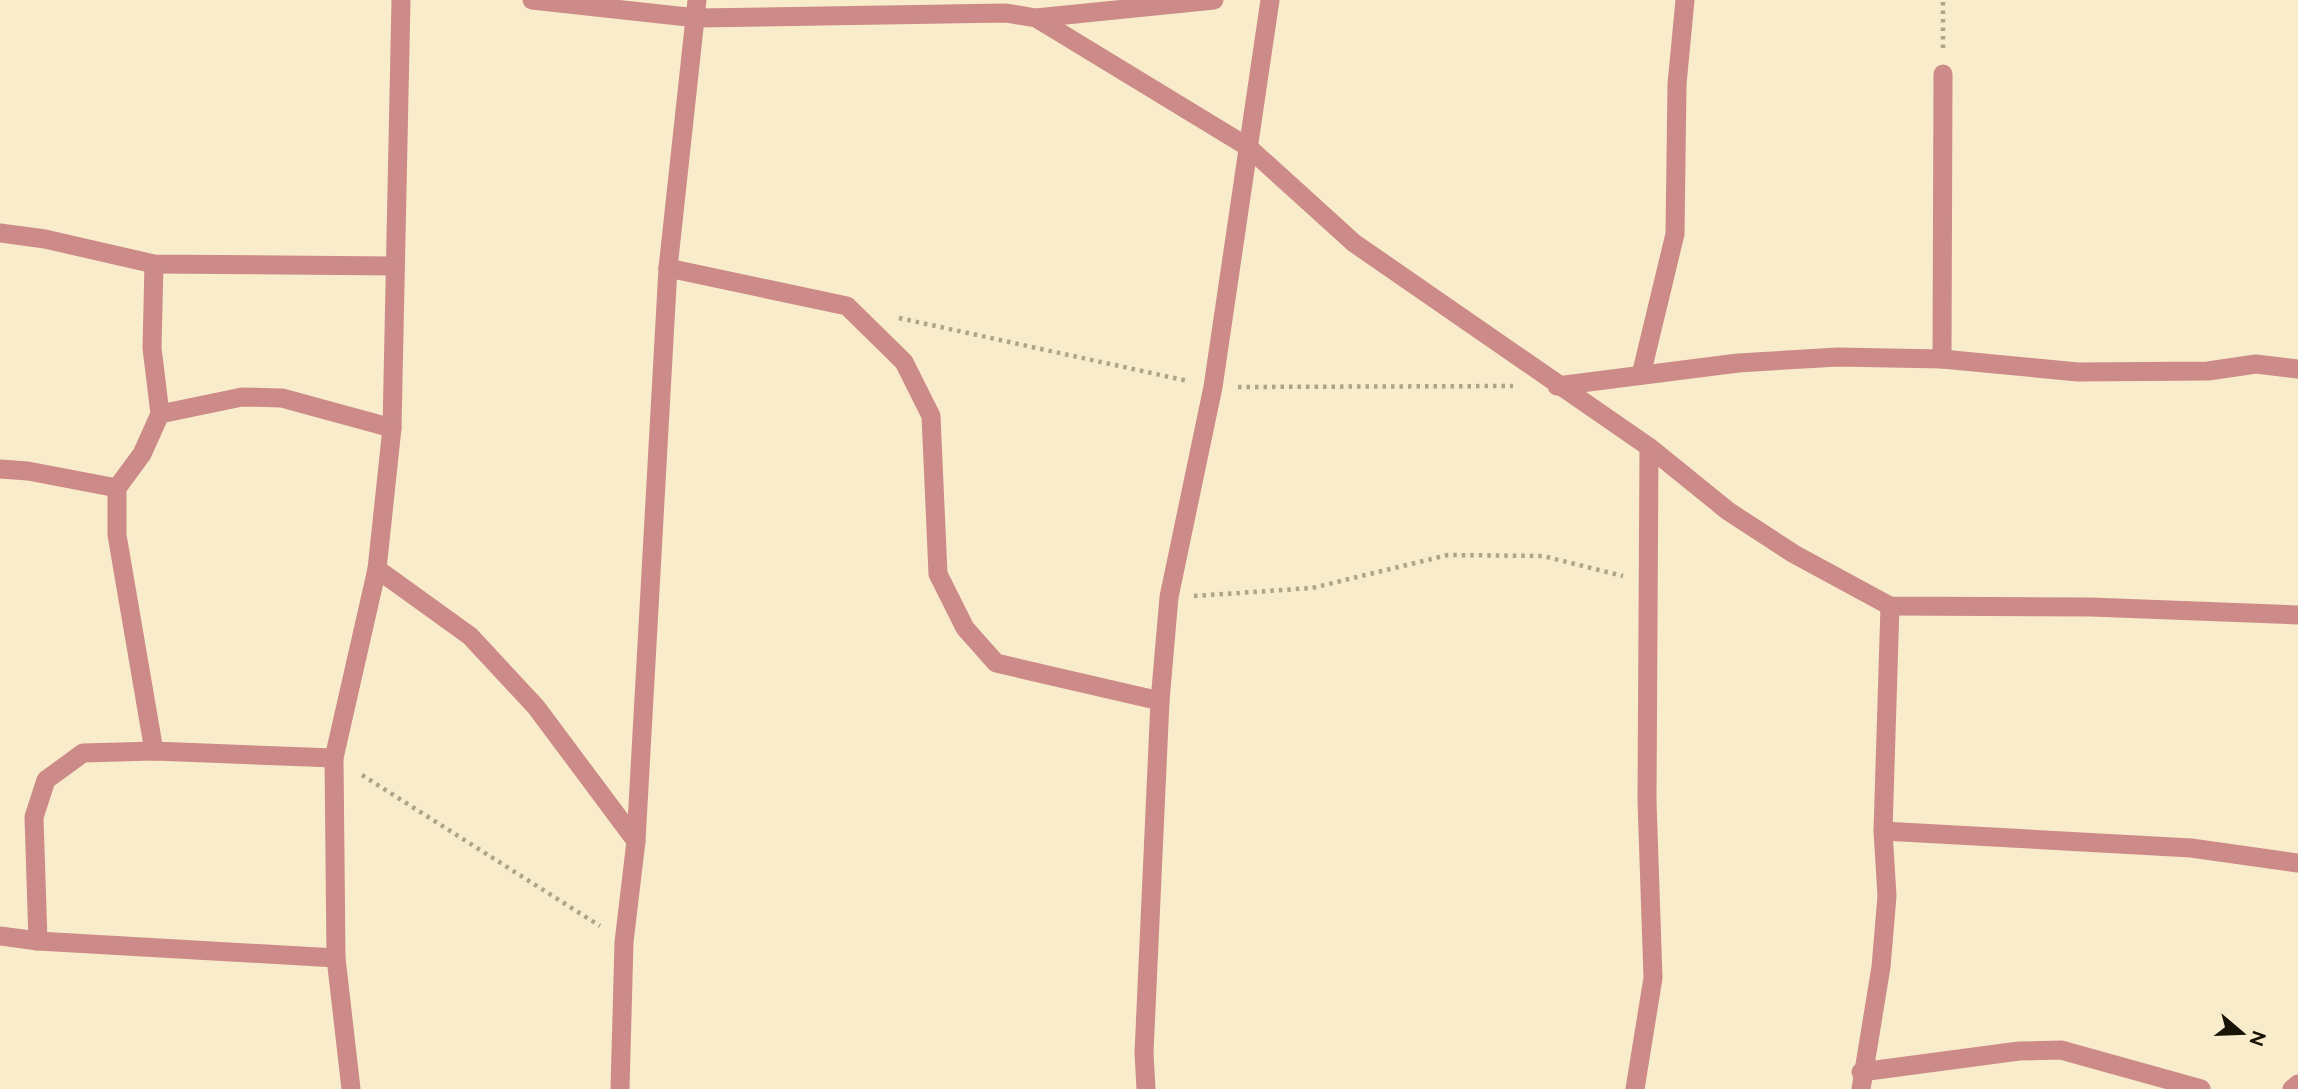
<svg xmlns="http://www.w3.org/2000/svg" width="2298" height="1089" font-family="Raleway,sans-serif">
  <rect width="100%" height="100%" fill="#f9eccb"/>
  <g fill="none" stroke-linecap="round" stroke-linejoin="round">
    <g stroke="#aea48a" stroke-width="4.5" stroke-dasharray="3.5 5" stroke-linecap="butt">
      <polyline points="1943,48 1943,0"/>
      <polyline points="899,318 1188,381"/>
      <polyline points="1238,387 1513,386"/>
      <polyline points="1194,596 1312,588 1448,555 1543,556 1623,576"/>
      <polyline points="362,775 600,926"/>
    </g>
    <g stroke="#cc8b88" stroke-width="19">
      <polyline points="401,0 392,428 377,569 470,636 536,707 636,841"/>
      <polyline points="532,0 697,18 1006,13 1036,18 1248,147 1354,243 1649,447 1728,511 1794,554 1890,606 2091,607 2298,615"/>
      <polyline points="1036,18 1214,0"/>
      <polyline points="0,233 45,239 154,264 394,266"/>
      <polyline points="668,268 847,306 904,362 931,416 938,574 965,628 996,663 1160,701"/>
      <polyline points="1942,359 2078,372 2208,371 2256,364 2298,369"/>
      <polyline points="1641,375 1675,234 1677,84 1685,0"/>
      <polyline points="1557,386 1738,363 1838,357 1942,359 1943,74"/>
      <polyline points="160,414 242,397 282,398 392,428"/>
      <polyline points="0,469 28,471 117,488"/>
      <polyline points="154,751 117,535 117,488 142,454 160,414 152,348 154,264"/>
      <polyline points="1883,831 2191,848 2298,863"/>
      <polyline points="0,936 38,941 34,817 46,780 83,753 154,751 334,758"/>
      <polyline points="38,941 336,958"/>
      <polyline points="1861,1072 2019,1051 2061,1050 2201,1089"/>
      <polyline points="351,1089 336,958 334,758 377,569"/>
      <polyline points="620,1089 624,942 636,841 668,268 697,0"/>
      <polyline points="1146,1089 1144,1053 1160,701 1169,597 1213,387 1270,0"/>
      <polyline points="1635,1089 1653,978 1647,801 1649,447"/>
      <polyline points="1861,1089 1881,967 1887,896 1883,831 1890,606"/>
      <polyline points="2292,1089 2298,1084"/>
    </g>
  </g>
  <g transform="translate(2242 1033) rotate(109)" stroke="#f9eccb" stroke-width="5" paint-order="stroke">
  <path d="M0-5L12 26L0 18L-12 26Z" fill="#181408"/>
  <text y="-10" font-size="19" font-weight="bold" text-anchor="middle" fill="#181408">N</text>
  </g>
</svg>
